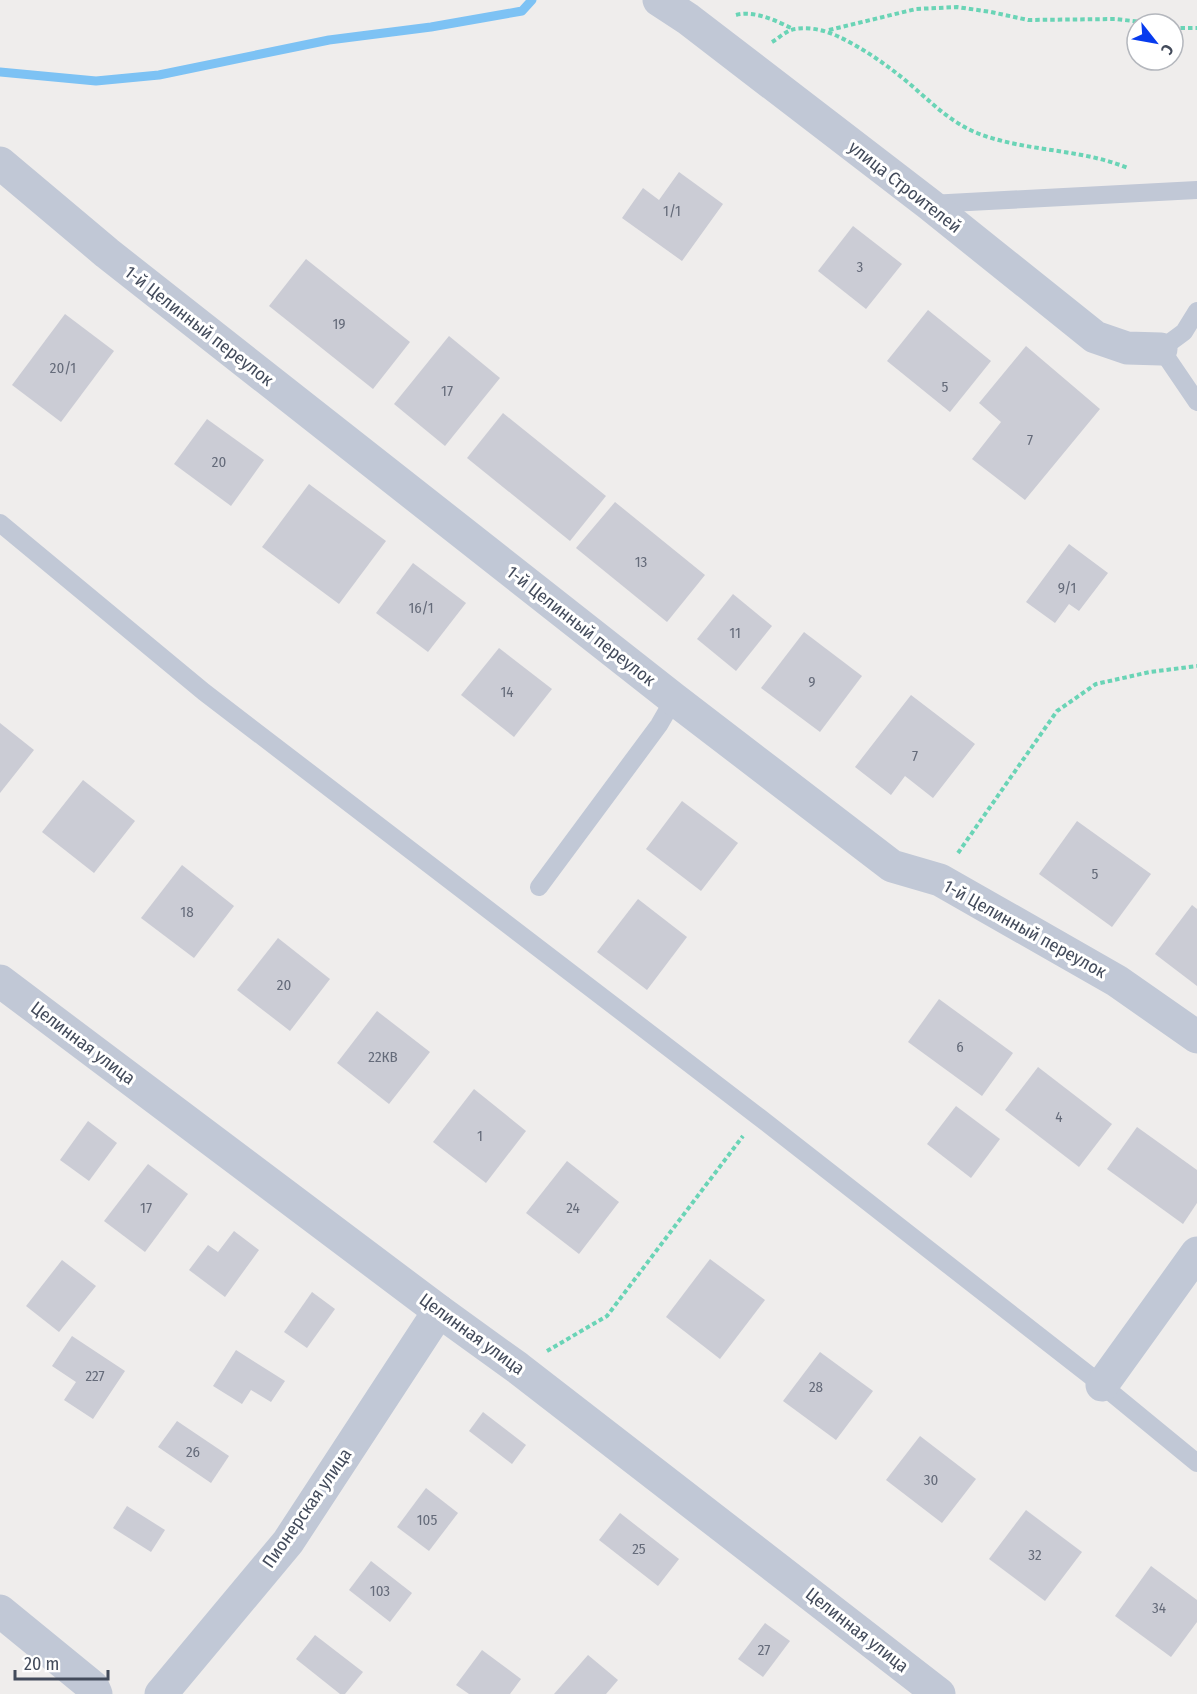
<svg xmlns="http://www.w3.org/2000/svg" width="1197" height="1694" font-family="'Fira Sans Condensed',sans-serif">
  <rect width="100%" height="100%" fill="#efedec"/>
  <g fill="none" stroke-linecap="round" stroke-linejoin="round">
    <polyline stroke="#7dc2f4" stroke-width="9" points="0,72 96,81 159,75 329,40 431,27 522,11 532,0"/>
  </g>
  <g fill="#cbccd5">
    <polygon points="679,172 723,204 682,261 622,218 643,188 659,200"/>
    <polygon points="853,226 902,264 866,309 818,271"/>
    <polygon points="306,259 410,342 373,389 269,306"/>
    <polygon points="928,310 991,361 950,412 887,361"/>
    <polygon points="65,314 114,351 61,422 12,385"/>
    <polygon points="449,336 500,378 445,446 394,404"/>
    <polygon points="1026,346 1100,409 1025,500 972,459 1001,422 979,403"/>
    <polygon points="503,413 606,496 570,541 467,458"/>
    <polygon points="207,419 264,460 231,506 174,464"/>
    <polygon points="309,484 386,541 339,604 262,547"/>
    <polygon points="615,502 705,575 667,622 576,548"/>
    <polygon points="1069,544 1108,573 1079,611 1069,604 1055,623 1026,602"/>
    <polygon points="413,563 466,603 428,652 376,613"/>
    <polygon points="733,594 772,626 736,671 697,639"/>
    <polygon points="804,632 862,676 820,732 761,688"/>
    <polygon points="499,648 552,689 514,737 461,695"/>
    <polygon points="911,695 975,744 933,798 905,776 891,795 855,767"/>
    <polygon points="0,723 34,750 0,793"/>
    <polygon points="83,780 135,821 94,873 42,832"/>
    <polygon points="682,801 738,843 701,891 646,849"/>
    <polygon points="1077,821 1151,874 1112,927 1039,874"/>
    <polygon points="182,865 234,906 194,958 141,918"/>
    <polygon points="638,899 687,937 647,990 597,952"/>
    <polygon points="1192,905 1197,909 1197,986 1155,954"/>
    <polygon points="278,938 330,979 290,1031 237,990"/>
    <polygon points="939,999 1013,1053 982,1096 908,1042"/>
    <polygon points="377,1011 430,1052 389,1104 337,1063"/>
    <polygon points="1038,1067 1112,1124 1079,1167 1005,1110"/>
    <polygon points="474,1089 526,1131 486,1183 433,1142"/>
    <polygon points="956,1106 1000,1139 971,1178 927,1144"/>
    <polygon points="88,1121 117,1143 89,1181 60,1160"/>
    <polygon points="1137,1127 1197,1170 1197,1203 1183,1224 1107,1169"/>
    <polygon points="567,1161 619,1202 579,1254 526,1213"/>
    <polygon points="148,1164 188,1194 145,1252 104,1221"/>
    <polygon points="234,1231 259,1250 225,1297 189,1270 208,1245 218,1252"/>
    <polygon points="710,1259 765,1300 720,1359 666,1317"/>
    <polygon points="62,1260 96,1286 59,1332 26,1306"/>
    <polygon points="312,1292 335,1309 307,1348 284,1332"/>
    <polygon points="72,1336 125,1371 93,1419 64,1400 76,1382 52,1366"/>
    <polygon points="236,1350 285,1381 271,1402 251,1390 242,1404 213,1386"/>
    <polygon points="820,1352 873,1391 836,1440 783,1401"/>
    <polygon points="483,1412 526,1445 512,1464 469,1431"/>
    <polygon points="177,1421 229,1456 211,1483 158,1447"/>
    <polygon points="920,1436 976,1479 942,1523 886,1480"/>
    <polygon points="426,1488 458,1513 429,1551 397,1527"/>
    <polygon points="127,1506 165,1530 151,1552 113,1528"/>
    <polygon points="1026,1510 1082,1552 1045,1601 989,1559"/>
    <polygon points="620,1513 679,1559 658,1586 599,1540"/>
    <polygon points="371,1561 412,1593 390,1622 349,1590"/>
    <polygon points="1151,1566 1197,1600 1197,1622 1171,1657 1115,1616"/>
    <polygon points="765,1623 790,1641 763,1677 738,1659"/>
    <polygon points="315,1635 363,1672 345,1694 340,1694 296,1659"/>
    <polygon points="482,1650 521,1679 510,1694 469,1694 456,1685"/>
    <polygon points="588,1655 618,1680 606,1694 554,1694"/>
  </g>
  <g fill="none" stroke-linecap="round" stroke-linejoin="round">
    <g stroke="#6ad4b6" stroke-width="4" stroke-dasharray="4.5 3" stroke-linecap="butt">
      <path d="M736,15C754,10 777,21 793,29"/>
      <polyline points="1173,28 1197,28"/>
      <polyline points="829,30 916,9 957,7 991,12 1028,20 1115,19 1160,24"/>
      <path d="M772,42C779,38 787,30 795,29C816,26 833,33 851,43C873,55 892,69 911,85C932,103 950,122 977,133C1025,152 1079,148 1128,168"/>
      <polyline points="958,853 1057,711 1096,684 1150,672 1197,666"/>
      <polyline points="547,1351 607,1316 743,1136"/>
    </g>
    <g stroke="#c1c8d6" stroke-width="18">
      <polyline points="930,204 1197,190"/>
      <polyline points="1197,311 1184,332 1161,349 1197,402"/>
      <polyline points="0,523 204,692 759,1117 1102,1385 1197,1463"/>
      <polyline points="539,887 659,725 674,699"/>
    </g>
    <g stroke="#c1c8d6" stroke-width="33">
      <polyline points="659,0 688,19 929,204 1095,337 1127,348 1161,349"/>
      <polyline points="0,163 107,253 674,699 892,866 940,880 1117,981 1197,1037"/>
      <polyline points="0,981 439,1311 518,1368 939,1694"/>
      <polyline points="1102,1385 1197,1253"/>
      <polyline points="0,1611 93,1687 96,1694"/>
      <polyline points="161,1694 288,1542 439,1311"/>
    </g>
  </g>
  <g text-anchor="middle" stroke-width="6" stroke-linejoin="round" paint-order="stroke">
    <g font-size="15" fill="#656b7a">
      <text x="672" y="216">1/1</text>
      <text x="860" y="272">3</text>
      <text x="339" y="329">19</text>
      <text x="63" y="373">20/1</text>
      <text x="945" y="392">5</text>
      <text x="447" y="396">17</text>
      <text x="1030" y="445">7</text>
      <text x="219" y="467">20</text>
      <text x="641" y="567">13</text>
      <text x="1067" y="593">9/1</text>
      <text x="421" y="613">16/1</text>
      <text x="735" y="638">11</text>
      <text x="812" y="687">9</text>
      <text x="507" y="697">14</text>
      <text x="915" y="761">7</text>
      <text x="1095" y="879">5</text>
      <text x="187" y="917">18</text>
      <text x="284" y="990">20</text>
      <text x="960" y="1052">6</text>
      <text x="383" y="1062">22КВ</text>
      <text x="1059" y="1122">4</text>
      <text x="480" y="1141">1</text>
      <text x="146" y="1213">17</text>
      <text x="573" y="1213">24</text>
      <text x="95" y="1381">227</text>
      <text x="816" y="1392">28</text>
      <text x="193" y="1457">26</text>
      <text x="931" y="1485">30</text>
      <text x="427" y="1525">105</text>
      <text x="639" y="1554">25</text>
      <text x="1035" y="1560">32</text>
      <text x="380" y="1596">103</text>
      <text x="1159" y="1613">34</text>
      <text x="764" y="1655">27</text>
    </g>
    <g font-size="18" fill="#434b5b" stroke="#fff">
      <text transform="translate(905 187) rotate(38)" y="6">улица Строителей</text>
      <text transform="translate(199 326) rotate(38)" y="6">1-й Целинный переулок</text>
      <text transform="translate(581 626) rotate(38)" y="6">1-й Целинный переулок</text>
      <text transform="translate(1025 929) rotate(29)" y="6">1-й Целинный переулок</text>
      <text transform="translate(83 1043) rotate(37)" y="6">Целинная улица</text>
      <text transform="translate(472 1334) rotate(36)" y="6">Целинная улица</text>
      <text transform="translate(307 1508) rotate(-55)" y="6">Пионерская улица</text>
      <text transform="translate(857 1630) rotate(38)" y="6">Целинная улица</text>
    </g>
  </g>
  <g transform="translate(1155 42) rotate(121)"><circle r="28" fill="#ffffff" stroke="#b4b7bd" stroke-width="1.5"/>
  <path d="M0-4.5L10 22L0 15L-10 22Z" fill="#073bee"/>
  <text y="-9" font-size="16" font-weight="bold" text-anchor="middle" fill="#434b5b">С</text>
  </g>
  <path d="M15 1670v9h93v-9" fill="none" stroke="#434b5b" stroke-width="3"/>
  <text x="24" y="1670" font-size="18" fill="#434b5b" stroke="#ffffff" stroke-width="4.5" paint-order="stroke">20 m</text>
</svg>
